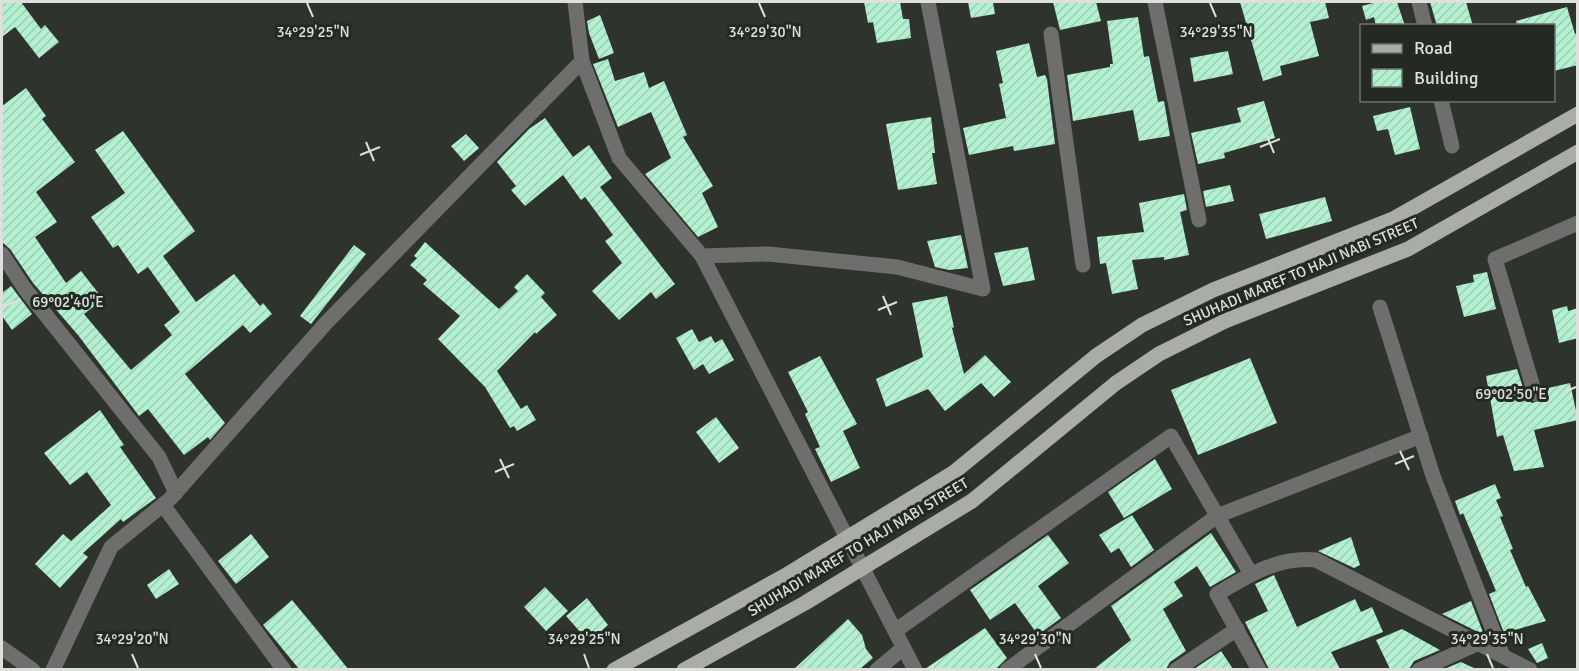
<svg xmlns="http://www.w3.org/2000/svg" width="1579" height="671" font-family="Signika,sans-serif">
  <defs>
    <pattern id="building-hatch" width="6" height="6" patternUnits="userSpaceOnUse" patternTransform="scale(1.5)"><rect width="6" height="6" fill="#b3f0d0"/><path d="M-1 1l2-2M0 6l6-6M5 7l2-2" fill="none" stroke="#9ccdb4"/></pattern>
  </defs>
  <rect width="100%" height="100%" fill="#2e332d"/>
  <g fill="url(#building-hatch)">
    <polygon points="2,2 21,2 41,29 45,25 59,42 39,58 15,27 2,37"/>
    <polygon points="864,2 900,2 903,19 909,19 911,38 877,43 873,22 868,23"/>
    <polygon points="968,2 993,2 995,14 971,18"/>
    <polygon points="1053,2 1096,2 1101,21 1060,30"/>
    <polygon points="1240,2 1325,2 1329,18 1310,22 1319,56 1280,66 1282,75 1263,81"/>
    <polygon points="1377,2 1397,2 1405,26 1376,26 1374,17 1366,20 1362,6"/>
    <polygon points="1430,2 1466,2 1473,26 1437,26"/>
    <polygon points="1567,7 1575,34 1578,33 1578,65 1554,71 1554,26 1517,26 1516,21"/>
    <polygon points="600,15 614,53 599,59 589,33 587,21"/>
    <polygon points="1138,17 1144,57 1149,56 1158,102 1164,101 1170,136 1139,141 1133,110 1073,121 1067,75 1110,67 1110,64 1113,64 1107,21"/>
    <polygon points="1029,43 1037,77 1045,75 1047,79 1055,144 1014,151 1013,146 969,155 963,128 1006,118 999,84 1003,83 996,51"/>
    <polygon points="1228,51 1233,74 1194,82 1190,58"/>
    <polygon points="608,59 615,81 644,72 649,88 664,81 687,135 683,137 713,186 702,193 718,227 698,237 645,174 671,158 651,112 618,127 593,64"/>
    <polygon points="26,88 46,116 42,119 75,162 36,192 57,222 35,237 66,283 81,271 103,299 84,314 131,370 172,335 164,325 180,312 148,267 138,274 118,245 113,248 91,217 125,193 95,150 123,131 195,231 163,256 196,302 234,274 260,306 263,303 272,314 250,333 243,325 185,374 225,423 210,440 208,437 184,455 148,409 139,416 78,335 33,283 10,249 2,242 2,106"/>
    <polygon points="1264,101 1275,138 1224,153 1225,158 1198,164 1191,133 1241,122 1237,108"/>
    <polygon points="1410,107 1420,149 1395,155 1388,129 1377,131 1373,116"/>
    <polygon points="931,117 935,153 932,153 937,184 898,190 886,124"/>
    <polygon points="545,118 573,157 589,145 612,178 600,187 675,284 656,299 651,292 619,320 592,291 622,263 605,241 613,235 585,197 581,200 563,175 525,206 511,190 516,186 497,162 529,129"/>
    <polygon points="466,134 479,148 464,161 451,146"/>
    <polygon points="1230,185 1234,201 1206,207 1203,191"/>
    <polygon points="1184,194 1187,210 1180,212 1189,255 1164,260 1164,257 1132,260 1138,289 1112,294 1106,263 1100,264 1097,237 1144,232 1139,203"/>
    <polygon points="1325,197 1332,221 1266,239 1259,214"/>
    <polygon points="961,235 968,268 949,270 935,267 927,241"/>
    <polygon points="425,242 499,309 518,291 514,287 527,274 545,293 541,297 557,315 536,334 535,332 497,371 521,409 527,405 536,420 517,431 514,426 510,428 485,387 438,339 460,316 423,284 427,280 410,265 417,258 414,256"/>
    <polygon points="354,245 366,254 311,324 300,316"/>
    <polygon points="1028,247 1035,280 1003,286 994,253"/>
    <polygon points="1487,272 1496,309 1464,317 1456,286 1474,282 1473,275"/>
    <polygon points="11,286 32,314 12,330 2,316 2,293"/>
    <polygon points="947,296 954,327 952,328 964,374 985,355 1011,382 994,397 981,383 945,411 928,389 886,407 876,379 923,357 912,303"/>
    <polygon points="1567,306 1568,311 1578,308 1578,338 1559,343 1552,310"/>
    <polygon points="692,329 699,342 711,336 715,343 722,339 734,360 709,374 703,364 694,370 676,338"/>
    <polygon points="820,356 857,424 843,431 860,468 831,482 815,449 820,447 805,414 808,412 788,372"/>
    <polygon points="1250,358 1277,423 1198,455 1171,390"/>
    <polygon points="1517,369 1526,397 1532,403 1542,400 1544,389 1570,383 1578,420 1534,430 1544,467 1514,471 1503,435 1497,437 1486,376"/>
    <polygon points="100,410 124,445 120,447 156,498 123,522 121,519 83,553 88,557 60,588 35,564 63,534 71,541 111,505 87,472 70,485 44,453"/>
    <polygon points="716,417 739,448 719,463 696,432"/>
    <polygon points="1155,459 1172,489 1124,518 1108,492"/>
    <polygon points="1495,484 1501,498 1496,500 1503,516 1500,517 1513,549 1510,550 1526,587 1528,586 1546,621 1504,633 1489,594 1496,591 1463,513 1460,515 1455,501"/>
    <polygon points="1132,515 1154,550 1131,567 1119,548 1111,553 1099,535"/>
    <polygon points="1211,533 1236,572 1210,587 1197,566 1174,582 1183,596 1163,609 1186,651 1170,662 1166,669 1094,669 1131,640 1111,606"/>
    <polygon points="251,534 269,557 236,584 218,561"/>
    <polygon points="1048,535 1069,563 1038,586 1061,618 1038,635 1015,603 990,620 970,590"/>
    <polygon points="1351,537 1360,565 1354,568 1318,551"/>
    <polygon points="169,569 179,584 156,599 147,585"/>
    <polygon points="1274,575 1297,627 1355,599 1361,612 1372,607 1383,632 1331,652 1340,669 1269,669 1245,622 1268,611 1255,584"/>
    <polygon points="545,587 568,611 546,631 524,607"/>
    <polygon points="587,598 608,625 593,639 586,631 582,634 566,616"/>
    <polygon points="292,600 321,635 348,669 299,669 263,625"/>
    <polygon points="1471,601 1484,635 1442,614"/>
    <polygon points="848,619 862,635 866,649 873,658 860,669 794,669"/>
    <polygon points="985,628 1007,658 996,669 925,669"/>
    <polygon points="1402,629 1440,650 1414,661 1409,669 1390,669 1376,640"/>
    <polygon points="1542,643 1548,658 1537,663 1528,649"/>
    <polygon points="1221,651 1233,669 1194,669"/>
    <polygon points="1461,662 1476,669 1444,669"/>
  </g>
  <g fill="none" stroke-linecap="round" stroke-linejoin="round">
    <g stroke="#6e6f6c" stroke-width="15">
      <polyline points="1155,2 1199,220"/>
      <polyline points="1419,2 1425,26"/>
      <polyline points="1051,34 1083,265"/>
      <polyline points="582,61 619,158 702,256 915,670"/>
      <polyline points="1441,100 1452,146"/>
      <polyline points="2,254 25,289 159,457 176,493"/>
      <polyline points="702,256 768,254 897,267 983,289 928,2"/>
      <polyline points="1380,307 1433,476 1503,656"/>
      <polyline points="1535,394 1495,259 1578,223"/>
      <polyline points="163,505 284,670"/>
      <polyline points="895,631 1171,436 1251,574"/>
      <polyline points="2,648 33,670"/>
      <polyline points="53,670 111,547 170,499 326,323 582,61 575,2"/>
      <polyline points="877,670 903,648"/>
      <polyline points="1007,670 1217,516 1421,436"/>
      <polyline points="1176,670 1237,629"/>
      <path d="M1259,670L1217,594C1249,575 1279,556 1316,560L1530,670"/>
      <polyline points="1419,670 1479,643"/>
    </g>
    <g stroke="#aaada6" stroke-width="15">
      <polyline points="614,670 788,574 953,473 1096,356 1142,325 1213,290 1393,219 1578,114"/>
      <polyline points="684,670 805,603 972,501 1116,383 1159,354 1225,321 1408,249 1578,152"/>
    </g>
  </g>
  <path fill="none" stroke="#dde0dd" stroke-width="2" d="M307,3L313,17M759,3L765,17M1210,3L1216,17M1266,134L1274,153M366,142L374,161M1260,147L1280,139M360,155L380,147M883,296L891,315M3,307L17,301M878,310L897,302M1562,393L1576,387M1400,451L1409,470M500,459L509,478M1395,464L1414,456M495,472L514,464M132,654L138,668M584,654L589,668M1035,654L1041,668M1487,654L1493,668"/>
  <g text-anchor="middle" stroke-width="6" stroke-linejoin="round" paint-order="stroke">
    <g font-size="15" fill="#dde0dd" stroke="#242923">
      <text transform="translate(1301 272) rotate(-23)" y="5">SHUHADI MAREF TO HAJI NABI STREET</text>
      <text transform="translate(858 547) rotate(-31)" y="5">SHUHADI MAREF TO HAJI NABI STREET</text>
    </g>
  </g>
  <g font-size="15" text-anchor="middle" fill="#dde0dd" stroke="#242923" stroke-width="6" stroke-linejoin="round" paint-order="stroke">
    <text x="313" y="37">34°29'25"N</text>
    <text x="765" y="37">34°29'30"N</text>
    <text x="1216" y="37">34°29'35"N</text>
    <text x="68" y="307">69°02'40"E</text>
    <text x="1511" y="399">69°02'50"E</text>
    <text x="132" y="644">34°29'20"N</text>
    <text x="584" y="644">34°29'25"N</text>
    <text x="1035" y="644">34°29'30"N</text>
    <text x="1487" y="644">34°29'35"N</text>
  </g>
  <rect width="1579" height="671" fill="none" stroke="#dde0dd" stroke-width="6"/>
  <rect x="1360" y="24" width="195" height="78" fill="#242923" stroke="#6e726d" stroke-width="1.5"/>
  <rect x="1372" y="44" width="30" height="9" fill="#aaada6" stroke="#6e726d" stroke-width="1.5"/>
  <text x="1414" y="54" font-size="18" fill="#dde0dd">Road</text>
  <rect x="1372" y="69" width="30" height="18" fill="url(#building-hatch)" stroke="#6e726d" stroke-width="1.5"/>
  <text x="1414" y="84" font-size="18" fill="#dde0dd">Building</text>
</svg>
